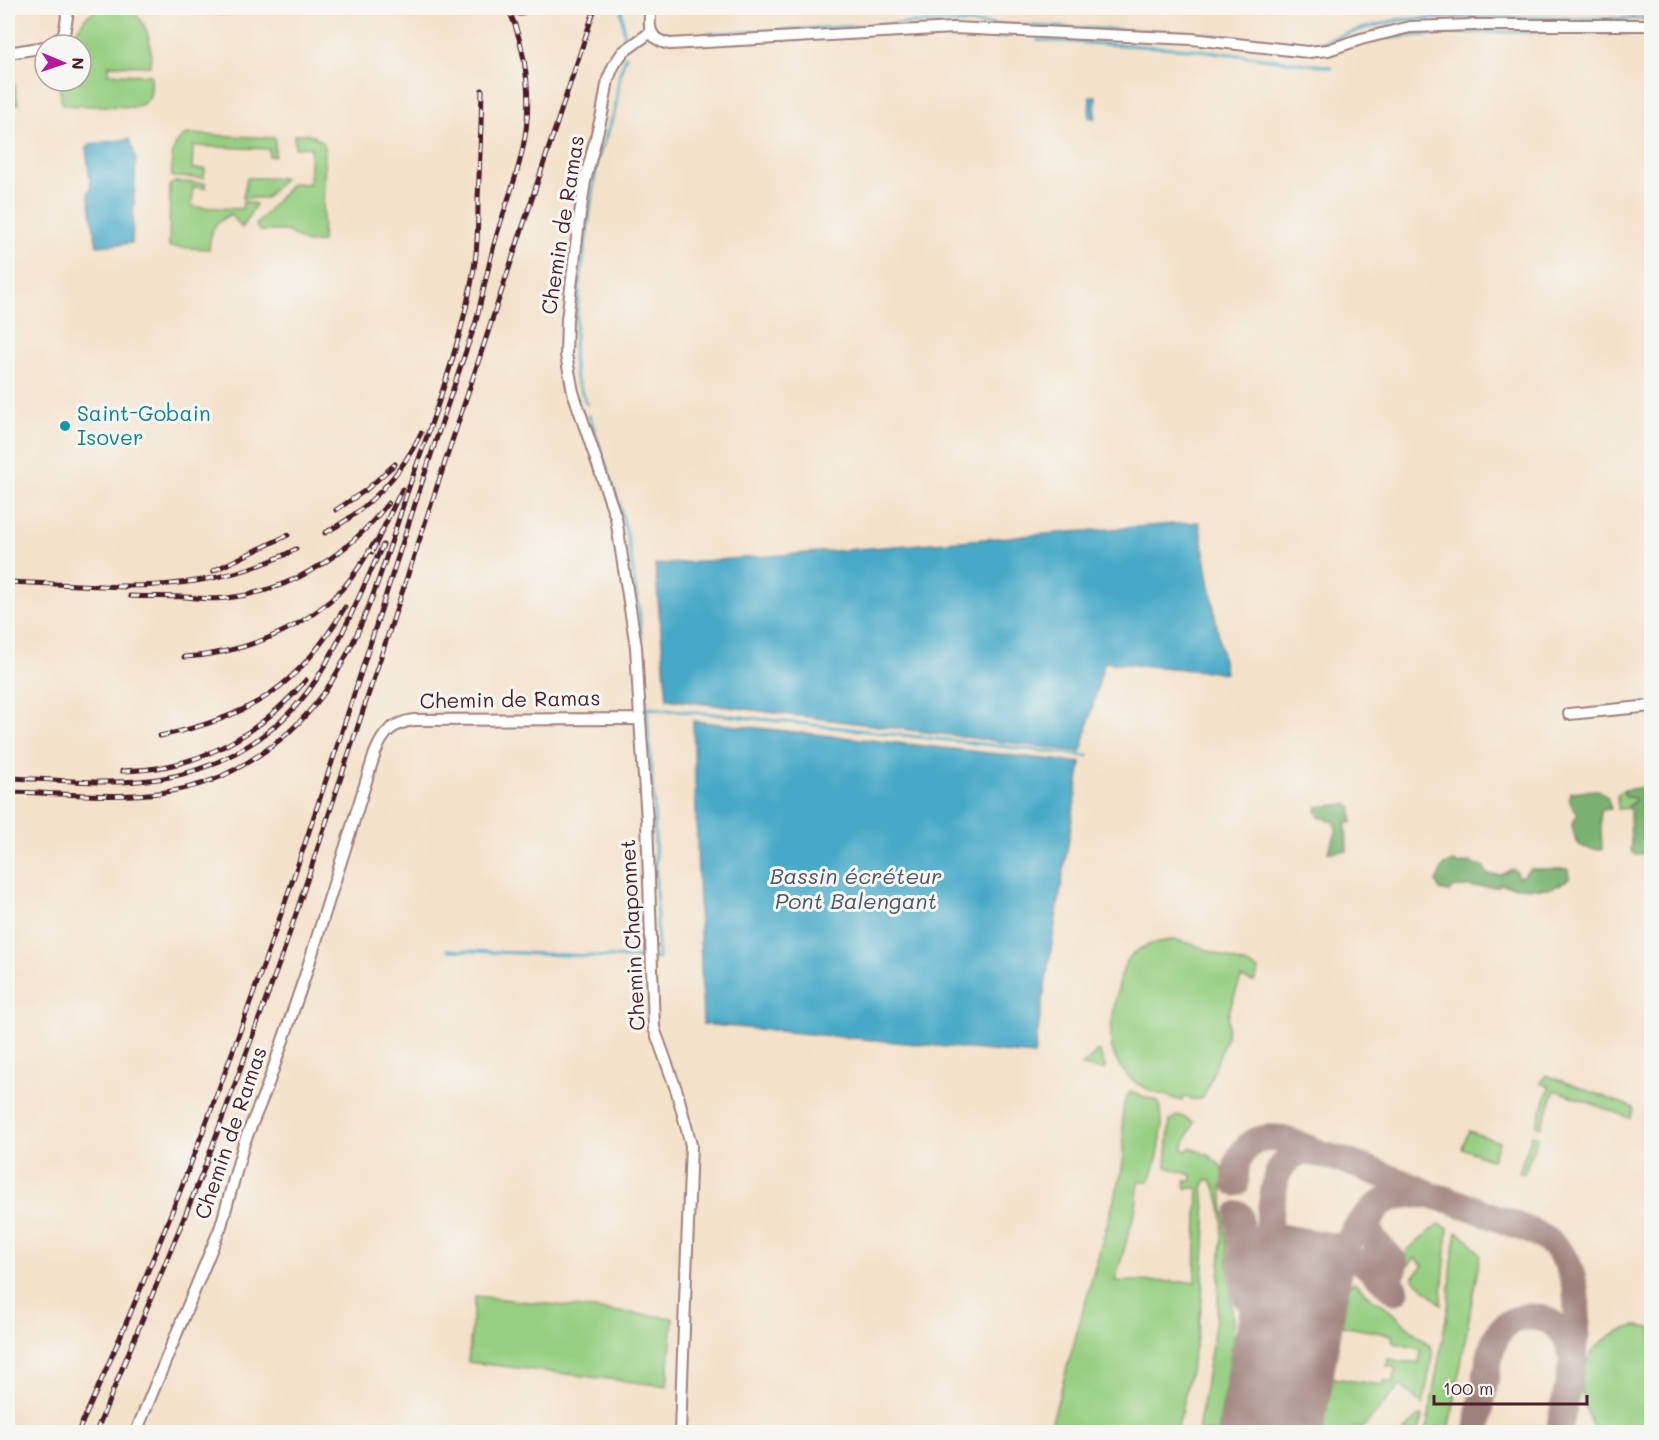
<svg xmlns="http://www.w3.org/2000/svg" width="1659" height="1440" font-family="Mali,sans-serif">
  <rect width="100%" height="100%" fill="#f6f6f2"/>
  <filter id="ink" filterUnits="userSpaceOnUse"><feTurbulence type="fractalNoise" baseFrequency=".0167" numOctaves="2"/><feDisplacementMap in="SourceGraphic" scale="12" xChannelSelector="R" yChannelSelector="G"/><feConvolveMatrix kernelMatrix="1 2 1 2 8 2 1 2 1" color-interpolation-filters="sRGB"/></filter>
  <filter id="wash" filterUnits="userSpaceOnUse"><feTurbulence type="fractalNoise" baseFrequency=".008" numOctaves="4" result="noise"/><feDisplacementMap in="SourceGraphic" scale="24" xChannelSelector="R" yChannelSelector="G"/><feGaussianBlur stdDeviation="1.35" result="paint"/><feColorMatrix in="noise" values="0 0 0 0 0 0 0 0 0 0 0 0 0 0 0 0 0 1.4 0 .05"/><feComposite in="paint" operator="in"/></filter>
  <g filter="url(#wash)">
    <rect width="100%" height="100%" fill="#f4e1c9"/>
    <g fill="#97cf82" stroke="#707756" stroke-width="1.5">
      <path d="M102,8C108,7 115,6 121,8C147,12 153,45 150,66L109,65V74L151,75C151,92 154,100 136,107L62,105L59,81H81V45H67C79,31 82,13 102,8Z"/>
      <polygon points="219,8 258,8 220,14"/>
      <polygon points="8,70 12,73 18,104 8,104"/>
      <path d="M188,134L275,138V156H269V149L193,146L192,169H205L204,178L172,177C172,159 169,144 188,134Z"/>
      <polygon points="306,134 314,136 323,142 325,149 322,242 306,243 287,231 260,231 256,225 292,183 309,184 311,147 295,148 294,135"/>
      <polygon points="247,178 284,178 266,198 243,198"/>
      <path d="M175,182L205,183V188L193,187L192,207L242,209L243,201L256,204L242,228L231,214C213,223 211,229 209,249L169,247L170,185Z"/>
      <polygon points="1625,790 1624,794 1634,798 1636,800 1630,808 1618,809 1617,796 1620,792"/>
      <path d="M1175,940L1195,945L1259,970L1254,982L1241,978L1229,1011L1227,1035L1205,1094C1200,1103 1191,1098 1183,1097L1182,1101C1161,1094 1136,1089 1122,1069C1116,1061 1111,1050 1111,1039C1110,1025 1120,968 1129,958C1140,945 1158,941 1175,940Z"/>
      <polygon points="1099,1050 1105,1067 1103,1070 1082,1066"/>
      <polygon points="1546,1075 1634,1108 1630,1118 1555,1090 1541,1127 1536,1125 1550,1087 1540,1083"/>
      <path d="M1130,1092L1157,1101C1168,1116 1158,1165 1149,1181H1139L1136,1207L1115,1281L1195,1282L1198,1188H1185V1181H1192V1175L1166,1167L1170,1121L1178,1115L1194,1122L1182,1149L1187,1151L1190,1147L1212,1157L1211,1159C1223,1163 1224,1173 1225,1185H1222L1234,1334L1218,1432H1198L1218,1306C1216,1270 1233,1211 1211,1180L1207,1179L1203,1188L1206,1224L1202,1300L1198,1333L1177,1432H1049L1121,1175C1122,1167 1124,1158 1124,1150C1124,1134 1118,1104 1130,1092Z"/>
      <polygon points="1469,1131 1499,1142 1492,1160 1462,1148"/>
      <polygon points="1532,1135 1538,1137 1524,1174 1519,1172"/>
      <polygon points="1439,1224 1448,1228 1441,1304 1413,1278 1423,1265 1415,1258 1406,1268 1407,1250"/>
      <polygon points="1457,1232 1468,1239 1480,1255 1449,1432 1426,1432 1449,1302 1452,1261"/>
      <path d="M1354,1282L1375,1301H1379L1431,1347L1433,1352L1423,1405L1400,1385L1362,1429C1356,1427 1352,1427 1348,1432H1322L1333,1378L1382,1385L1384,1381L1393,1382L1396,1368L1387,1366L1388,1359L1419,1364L1421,1349L1393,1343L1392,1335L1341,1326L1349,1287Z"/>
      <polygon points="475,1296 673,1318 667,1386 468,1362"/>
      <path d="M1636,1326L1651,1328V1432H1597C1567,1388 1582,1337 1636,1326Z"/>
      <polygon points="1419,1416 1422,1416 1419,1432 1403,1432"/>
    </g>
    <g fill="#79b270" stroke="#62684e" stroke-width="1.5">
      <polygon points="1651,786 1651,853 1634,854 1631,851 1630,808 1628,806 1636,800 1634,798 1626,797 1624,794 1625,790"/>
      <path d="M1598,790L1607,797L1611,809L1600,810L1602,849C1579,850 1575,845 1572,824L1578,814C1572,804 1568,805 1570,792Z"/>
      <path d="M1347,804L1352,809V823H1346L1347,851L1328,852C1331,840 1340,835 1334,821L1319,817L1316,811L1317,807Z"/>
      <path d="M1453,862L1458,864L1470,862L1476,866H1483L1488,875H1501L1512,869L1516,871L1518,877L1522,876L1530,869H1568L1569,878C1563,883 1559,886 1551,888C1545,889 1507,887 1501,884L1497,887C1483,885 1470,888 1455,887L1449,892L1440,890L1436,882L1444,865Z"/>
    </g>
    <g fill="#47a9c7" stroke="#486479" stroke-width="1.5">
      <polygon points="1090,96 1096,96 1095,118 1089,117"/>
      <polygon points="129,139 136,158 132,243 97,246 88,191 91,189 86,147 89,148 90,144"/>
      <polygon points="1199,522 1225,673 1104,662 1081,752 667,699 655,565"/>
      <polygon points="693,721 1081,763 1034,1055 703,1024"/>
    </g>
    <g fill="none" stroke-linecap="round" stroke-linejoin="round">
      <g stroke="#47a9c7" stroke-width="3">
        <polyline points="621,8 625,41"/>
        <polyline points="705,34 936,22 1195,33 1287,44 1320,43 1365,28 1398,20 1462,17 1607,19 1652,18"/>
        <polyline points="935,37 1006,37"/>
        <path d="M1389,38C1476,28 1565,33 1652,33"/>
        <polyline points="1037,40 1191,49 1332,67"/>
        <polyline points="587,404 576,379 573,358 579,288 597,161 615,111 620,73 626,56"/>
        <polyline points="648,708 724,715 1088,756"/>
        <polyline points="448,950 658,959 654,806 639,610 628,539 620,507 589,415"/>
      </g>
      <g stroke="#9f807a" stroke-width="27">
        <path d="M1236,1183C1233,1158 1248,1135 1277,1138C1290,1140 1305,1147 1317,1152"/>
        <path d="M1381,1205C1341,1245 1420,1256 1386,1276L1381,1275L1362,1262L1396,1291"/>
        <polyline points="1239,1214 1246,1297"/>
        <path d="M1266,1254C1263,1247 1266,1239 1274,1236L1332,1246L1339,1251L1341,1259L1333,1268"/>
        <polyline points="1262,1277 1261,1268 1266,1260 1270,1259 1328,1269 1335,1274 1337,1282 1329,1291"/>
        <path d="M1258,1299L1257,1291C1260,1285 1263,1282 1270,1282L1325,1291L1333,1300L1331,1308"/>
        <polyline points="1254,1323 1253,1314 1258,1306 1262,1305 1320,1314 1328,1323 1327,1331 1321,1336"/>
        <polyline points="1253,1348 1250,1345 1249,1337 1254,1329 1262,1328 1320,1339 1325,1346 1323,1354 1319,1358"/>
        <path d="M1245,1366C1244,1359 1247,1353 1254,1350L1312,1360L1320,1369L1317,1379"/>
        <path d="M1243,1392C1239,1382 1243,1373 1254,1373L1308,1383L1316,1392L1315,1400L1311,1404"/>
        <polyline points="1238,1414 1237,1410 1239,1401 1246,1396 1304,1406 1312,1415 1311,1423 1307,1427"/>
        <path d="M1232,1432L1276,1178C1280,1168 1286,1158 1297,1154C1319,1146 1400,1182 1426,1192"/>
        <polyline points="1233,1432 1235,1424 1242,1419 1300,1429 1306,1432"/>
        <path d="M1310,1432L1341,1259C1349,1236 1364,1210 1388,1200C1425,1184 1468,1207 1502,1220C1519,1227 1538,1232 1552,1244C1560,1251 1566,1260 1570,1270C1588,1316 1567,1385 1559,1432"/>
        <path d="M1477,1432C1479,1416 1482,1399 1485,1382C1490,1357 1491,1325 1520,1318C1528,1316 1535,1317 1543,1319C1562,1325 1568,1339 1572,1357"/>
      </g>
    </g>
  </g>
  <g filter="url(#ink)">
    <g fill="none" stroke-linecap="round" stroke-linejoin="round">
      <g stroke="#9f807a" stroke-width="14">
        <g id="minor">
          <polyline points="518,8 520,10"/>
          <path d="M651,8C648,26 648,40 670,44L953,28L1192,39L1308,52L1328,50L1361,39L1410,27L1473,25H1652"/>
          <polyline points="51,45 64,34 67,17 66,8"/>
          <polyline points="8,53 45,47"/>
          <polyline points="1569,714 1652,706"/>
          <polyline points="640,719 647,820 654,1028 677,1092 691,1145 680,1432"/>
          <path d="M136,1432L221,1226L244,1143L267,1087L305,976L375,753C383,733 392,723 414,720L640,719L636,647L616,518L573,392L566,355L567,320L579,221L585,181L602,114L608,79L614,65L623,52L651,32"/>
        </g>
      </g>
      <use href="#minor" stroke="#fff" stroke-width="10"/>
      <g stroke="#4a1f2b" stroke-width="5">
        <g id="rail">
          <polyline points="336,510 366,490 395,464"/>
          <path d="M325,533C366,511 401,476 421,433"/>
          <polyline points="372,552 402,489"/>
          <polyline points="213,571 288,535"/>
          <polyline points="8,582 124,587"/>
          <path d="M116,586C176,587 242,578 296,549"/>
          <path d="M130,596C148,597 167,596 185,597C199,598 213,600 227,598C292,591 349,554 388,503"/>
          <path d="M184,657C236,654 293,634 332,599C350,583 362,563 374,543"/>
          <path d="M160,736C250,717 298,688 345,607"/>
          <path d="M122,771C197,770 258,736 306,680"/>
          <path d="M8,778C57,779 109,786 158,779C221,770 281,733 316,680C343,638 361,590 383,545"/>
          <path d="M8,792C78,793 155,806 222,776C262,757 298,729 324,693C365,633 385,561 407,493C433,418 463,341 475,262C478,241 478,219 478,198C480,162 481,126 482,90"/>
          <path d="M78,1432C174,1223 252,1005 324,786C375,633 421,478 475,325C482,299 487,271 494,245C502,214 515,184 522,152C533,106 528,51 508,8"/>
          <polyline points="96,1432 202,1174 283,953 595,8"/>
        </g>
      </g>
      <use href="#rail" stroke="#f6f6f2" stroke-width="3" stroke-dasharray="9" stroke-linecap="butt"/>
    </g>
  </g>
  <circle fill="#0f9aa8" stroke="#f6f6f2" stroke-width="2" cx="65" cy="426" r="6"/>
  <g text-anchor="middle" stroke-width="6" stroke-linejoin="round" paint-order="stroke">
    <g font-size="21" fill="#4a1f2b" stroke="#f6f6f2">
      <text transform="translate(563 225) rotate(-81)" y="7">Chemin de Ramas</text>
      <text transform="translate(510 700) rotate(-1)" y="7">Chemin de Ramas</text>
      <text transform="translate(633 935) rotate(-93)" y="7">Chemin Chaponnet</text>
      <text transform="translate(231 1133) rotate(-71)" y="7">Chemin de Ramas</text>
    </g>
    <g font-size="21" fill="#0d838f" stroke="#f6f6f2" text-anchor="start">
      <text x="77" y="421">Saint-Gobain<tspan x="77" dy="24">Isover</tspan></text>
    </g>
    <g font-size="22" font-style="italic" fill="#495669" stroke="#f6f6f2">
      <text x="856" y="884">Bassin écréteur<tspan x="856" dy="25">Pont Balengant</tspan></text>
    </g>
  </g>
  <rect width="1659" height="1440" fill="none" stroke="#f6f6f2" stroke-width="30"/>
  <g transform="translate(63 63) rotate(92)"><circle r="28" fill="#f6f6f2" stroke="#b1a0a2" stroke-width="1.5"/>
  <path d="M0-4.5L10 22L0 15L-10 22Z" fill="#b5179e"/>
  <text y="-9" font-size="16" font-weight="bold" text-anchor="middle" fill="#4a1f2b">N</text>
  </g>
  <path d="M1434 1395v9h153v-9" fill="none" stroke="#4a1f2b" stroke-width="3"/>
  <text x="1443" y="1395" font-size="18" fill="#4a1f2b" stroke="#f6f6f2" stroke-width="4.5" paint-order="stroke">100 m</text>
</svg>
